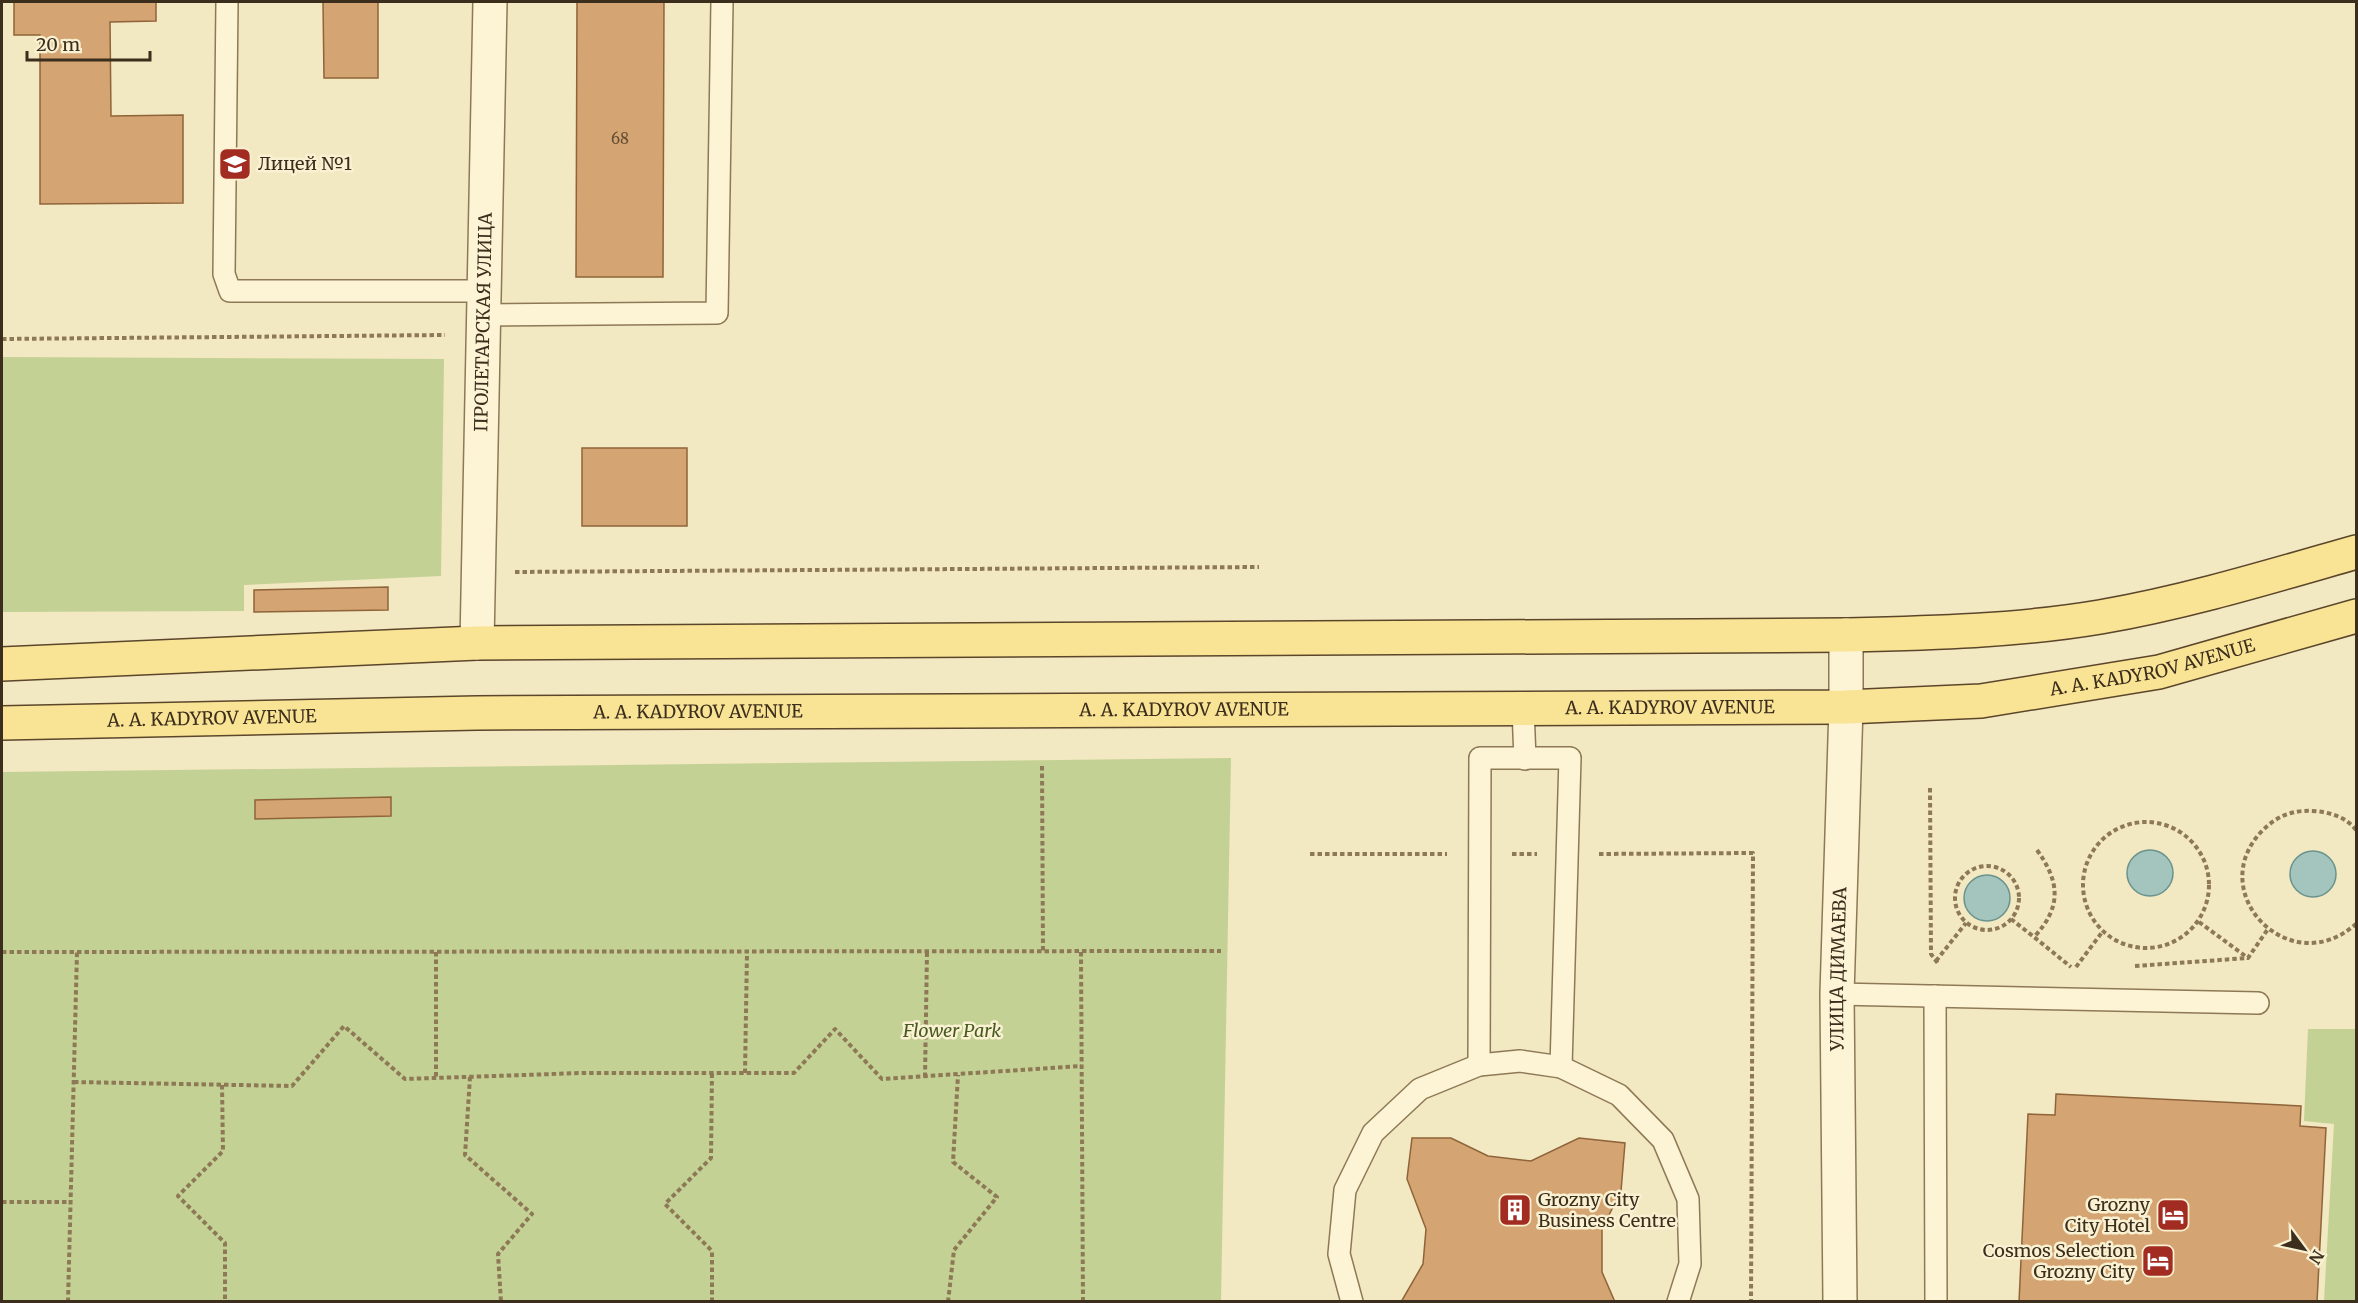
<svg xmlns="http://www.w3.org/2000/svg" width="2358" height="1303" font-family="Merriweather,serif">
  <rect width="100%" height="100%" fill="#f2e8c1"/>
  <g fill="#c4d194">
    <polygon points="2,357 444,359 441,576 244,585 244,611 2,612"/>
    <polygon points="1231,758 1221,1301 2,1301 2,772"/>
    <polygon points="2308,1029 2356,1029 2356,1301 2324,1301 2334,1124 2304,1121"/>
  </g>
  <g fill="#a4c4be" stroke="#6a938d" stroke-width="1.5">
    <circle cx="2150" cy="873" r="23"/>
    <circle cx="2313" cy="874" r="23"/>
    <circle cx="1987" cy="898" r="23"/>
  </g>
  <g fill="#d4a473" stroke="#8f643a" stroke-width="1.5">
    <polygon points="14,2 156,2 156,21 110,22 111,116 183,115 183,203 40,204 40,35 14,35"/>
    <polygon points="323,2 378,2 378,78 324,78"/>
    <polygon points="577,2 664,2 663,277 576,277"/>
    <rect x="582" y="448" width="105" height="78"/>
    <polygon points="388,587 388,610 254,612 254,590"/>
    <polygon points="391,797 391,816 255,819 255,800"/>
    <polygon points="2056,1094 2301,1106 2300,1126 2326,1128 2317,1302 2019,1302 2028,1114 2055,1115"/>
    <polygon points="1412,1138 1451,1138 1488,1156 1531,1161 1579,1138 1625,1143 1621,1191 1602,1229 1602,1272 1615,1302 1401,1302 1423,1264 1426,1229 1407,1179"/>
  </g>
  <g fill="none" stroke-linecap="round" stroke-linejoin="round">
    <g stroke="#8e7956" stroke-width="24">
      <g id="lane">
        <polyline points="227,2 224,274 230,291 483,291"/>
        <polyline points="482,315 717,313 722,2"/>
        <polyline points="1523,709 1525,759"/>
        <polyline points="1837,994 2258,1003"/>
        <polyline points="1935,996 1936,1302"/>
        <polyline points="1479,1065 1480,758 1570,758 1561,1067"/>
        <polyline points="1352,1302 1339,1254 1345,1190 1373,1133 1420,1089 1479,1065 1520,1061 1561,1067 1619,1095 1663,1140 1688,1199 1690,1264 1678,1302"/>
      </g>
    </g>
    <g stroke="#8e7956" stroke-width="36">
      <g id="street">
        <path id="s1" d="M477,643L490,2"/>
        <path id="s2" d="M1840,1302L1837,994L1846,707V635"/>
      </g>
    </g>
    <g stroke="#5b462b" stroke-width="36">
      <g id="primary">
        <path d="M2,664L477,643L1846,635C1930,633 2017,631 2100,617C2187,602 2272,576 2356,552"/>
        <path id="s3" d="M2,723L477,713L1846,707L1981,701L2159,672L2356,616"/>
      </g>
    </g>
    <g stroke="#8e7956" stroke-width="4" stroke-dasharray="4.5 3" stroke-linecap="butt">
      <polyline points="2,339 445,335"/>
      <polyline points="515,572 1259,567"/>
      <polyline points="1042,766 1043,952"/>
      <polyline points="1930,788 1931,954 1939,965"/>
      <circle cx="2146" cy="885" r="63"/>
      <path d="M2356,830C2344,814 2321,810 2303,811C2287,812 2274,819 2263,830C2202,891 2289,983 2356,924"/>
      <path d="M2037,850C2060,882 2062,907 2034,937L2071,967"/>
      <polyline points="1310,854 1447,854"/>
      <polyline points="1512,854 1537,854"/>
      <polyline points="1599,854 1753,853 1751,1302"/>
      <circle cx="1987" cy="898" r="32"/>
      <polyline points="2011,919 2034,937"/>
      <polyline points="2199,922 2248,958 2268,929"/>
      <polyline points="2,952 1221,951"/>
      <polyline points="436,952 436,1078"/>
      <polyline points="1081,952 1083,1302"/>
      <polyline points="1936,961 1966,923"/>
      <polyline points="2135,966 2248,958"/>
      <polyline points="2076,967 2103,931"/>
      <polyline points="745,1073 747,952"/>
      <polyline points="470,1077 465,1155 532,1214 498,1254 501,1302"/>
      <polyline points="925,1077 927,952"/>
      <polyline points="74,1082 292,1086 344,1026 405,1079 582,1073 794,1073 835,1029 882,1079 1081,1066"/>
      <polyline points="222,1085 223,1151 178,1196 225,1243 225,1302"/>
      <polyline points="2,1202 71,1202"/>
      <polyline points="68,1302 77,952"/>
      <polyline points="712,1302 712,1251 665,1204 711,1158 712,1073"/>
      <polyline points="948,1302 954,1250 997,1197 953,1162 958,1075"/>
    </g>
    <use href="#lane" stroke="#fcf4d5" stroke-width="21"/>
    <use href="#street" stroke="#fcf4d5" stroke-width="33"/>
    <use href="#primary" stroke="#f9e395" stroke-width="33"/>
  </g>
  <defs>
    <g id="school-square" transform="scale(1.725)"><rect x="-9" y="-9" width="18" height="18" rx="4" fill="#a22c21" stroke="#f9f1d1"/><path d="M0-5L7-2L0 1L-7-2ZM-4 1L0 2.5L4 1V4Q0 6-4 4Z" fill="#fff"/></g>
    <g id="building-square" transform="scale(1.725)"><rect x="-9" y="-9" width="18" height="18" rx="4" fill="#a22c21" stroke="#f9f1d1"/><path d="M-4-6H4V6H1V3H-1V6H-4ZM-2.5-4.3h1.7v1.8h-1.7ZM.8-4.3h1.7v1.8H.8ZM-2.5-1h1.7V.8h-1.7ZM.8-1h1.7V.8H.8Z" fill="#fff"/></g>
    <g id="hotel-square" transform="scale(1.725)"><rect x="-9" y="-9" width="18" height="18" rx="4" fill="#a22c21" stroke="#f9f1d1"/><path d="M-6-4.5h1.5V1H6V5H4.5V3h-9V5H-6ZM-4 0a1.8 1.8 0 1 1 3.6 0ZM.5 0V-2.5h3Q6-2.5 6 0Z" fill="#fff"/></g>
  </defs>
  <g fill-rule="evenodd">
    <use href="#school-square" x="235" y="164"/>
    <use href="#building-square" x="1515" y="1210"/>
    <use href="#hotel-square" x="2173" y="1215"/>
    <use href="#hotel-square" x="2158" y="1261"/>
  </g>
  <g text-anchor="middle" stroke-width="5" stroke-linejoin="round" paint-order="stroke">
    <g font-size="15" fill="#624c32">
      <text x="620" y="144">68</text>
    </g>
    <g font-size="18" fill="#3c2e1c" stroke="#f9f1d1" text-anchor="start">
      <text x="258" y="170">Лицей №1</text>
      <text x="1538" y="1206">Grozny City<tspan x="1538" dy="21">Business Centre</tspan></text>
      <text x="2150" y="1211" text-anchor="end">Grozny<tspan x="2150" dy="21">City Hotel</tspan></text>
      <text x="2135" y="1257" text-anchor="end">Cosmos Selection<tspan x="2135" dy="21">Grozny City</tspan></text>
    </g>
    <g font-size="18" fill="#3c2e1c" stroke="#f9f1d1">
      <text dy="6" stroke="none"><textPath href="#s1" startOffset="321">ПРОЛЕТАРСКАЯ УЛИЦА</textPath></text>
      <text dy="6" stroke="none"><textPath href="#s3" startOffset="2154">A. A. KADYROV AVENUE</textPath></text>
      <text dy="6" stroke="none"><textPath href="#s3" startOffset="1668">A. A. KADYROV AVENUE</textPath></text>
      <text dy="6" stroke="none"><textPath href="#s3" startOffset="1182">A. A. KADYROV AVENUE</textPath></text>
      <text dy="6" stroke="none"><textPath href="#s3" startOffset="696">A. A. KADYROV AVENUE</textPath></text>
      <text dy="6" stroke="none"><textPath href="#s3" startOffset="210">A. A. KADYROV AVENUE</textPath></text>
      <text dy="6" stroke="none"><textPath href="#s2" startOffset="333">УЛИЦА ДИМАЕВА</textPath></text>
    </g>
    <g font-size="18" font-style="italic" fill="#465a21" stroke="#f9f1d1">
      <text x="952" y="1037">Flower Park</text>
    </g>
  </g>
  <rect width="2358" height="1303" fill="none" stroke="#3c2e1c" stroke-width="6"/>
  <g transform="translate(2304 1249) rotate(123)" stroke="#f9f1d1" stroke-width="4.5" paint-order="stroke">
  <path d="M0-4.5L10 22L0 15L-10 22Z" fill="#3c2e1c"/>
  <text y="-9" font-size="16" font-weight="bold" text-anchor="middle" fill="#3c2e1c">N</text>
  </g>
  <path d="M27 51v9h123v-9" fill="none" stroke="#3c2e1c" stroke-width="3"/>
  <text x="36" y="51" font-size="18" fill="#3c2e1c" stroke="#f9f1d1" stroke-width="4.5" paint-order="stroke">20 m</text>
</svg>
